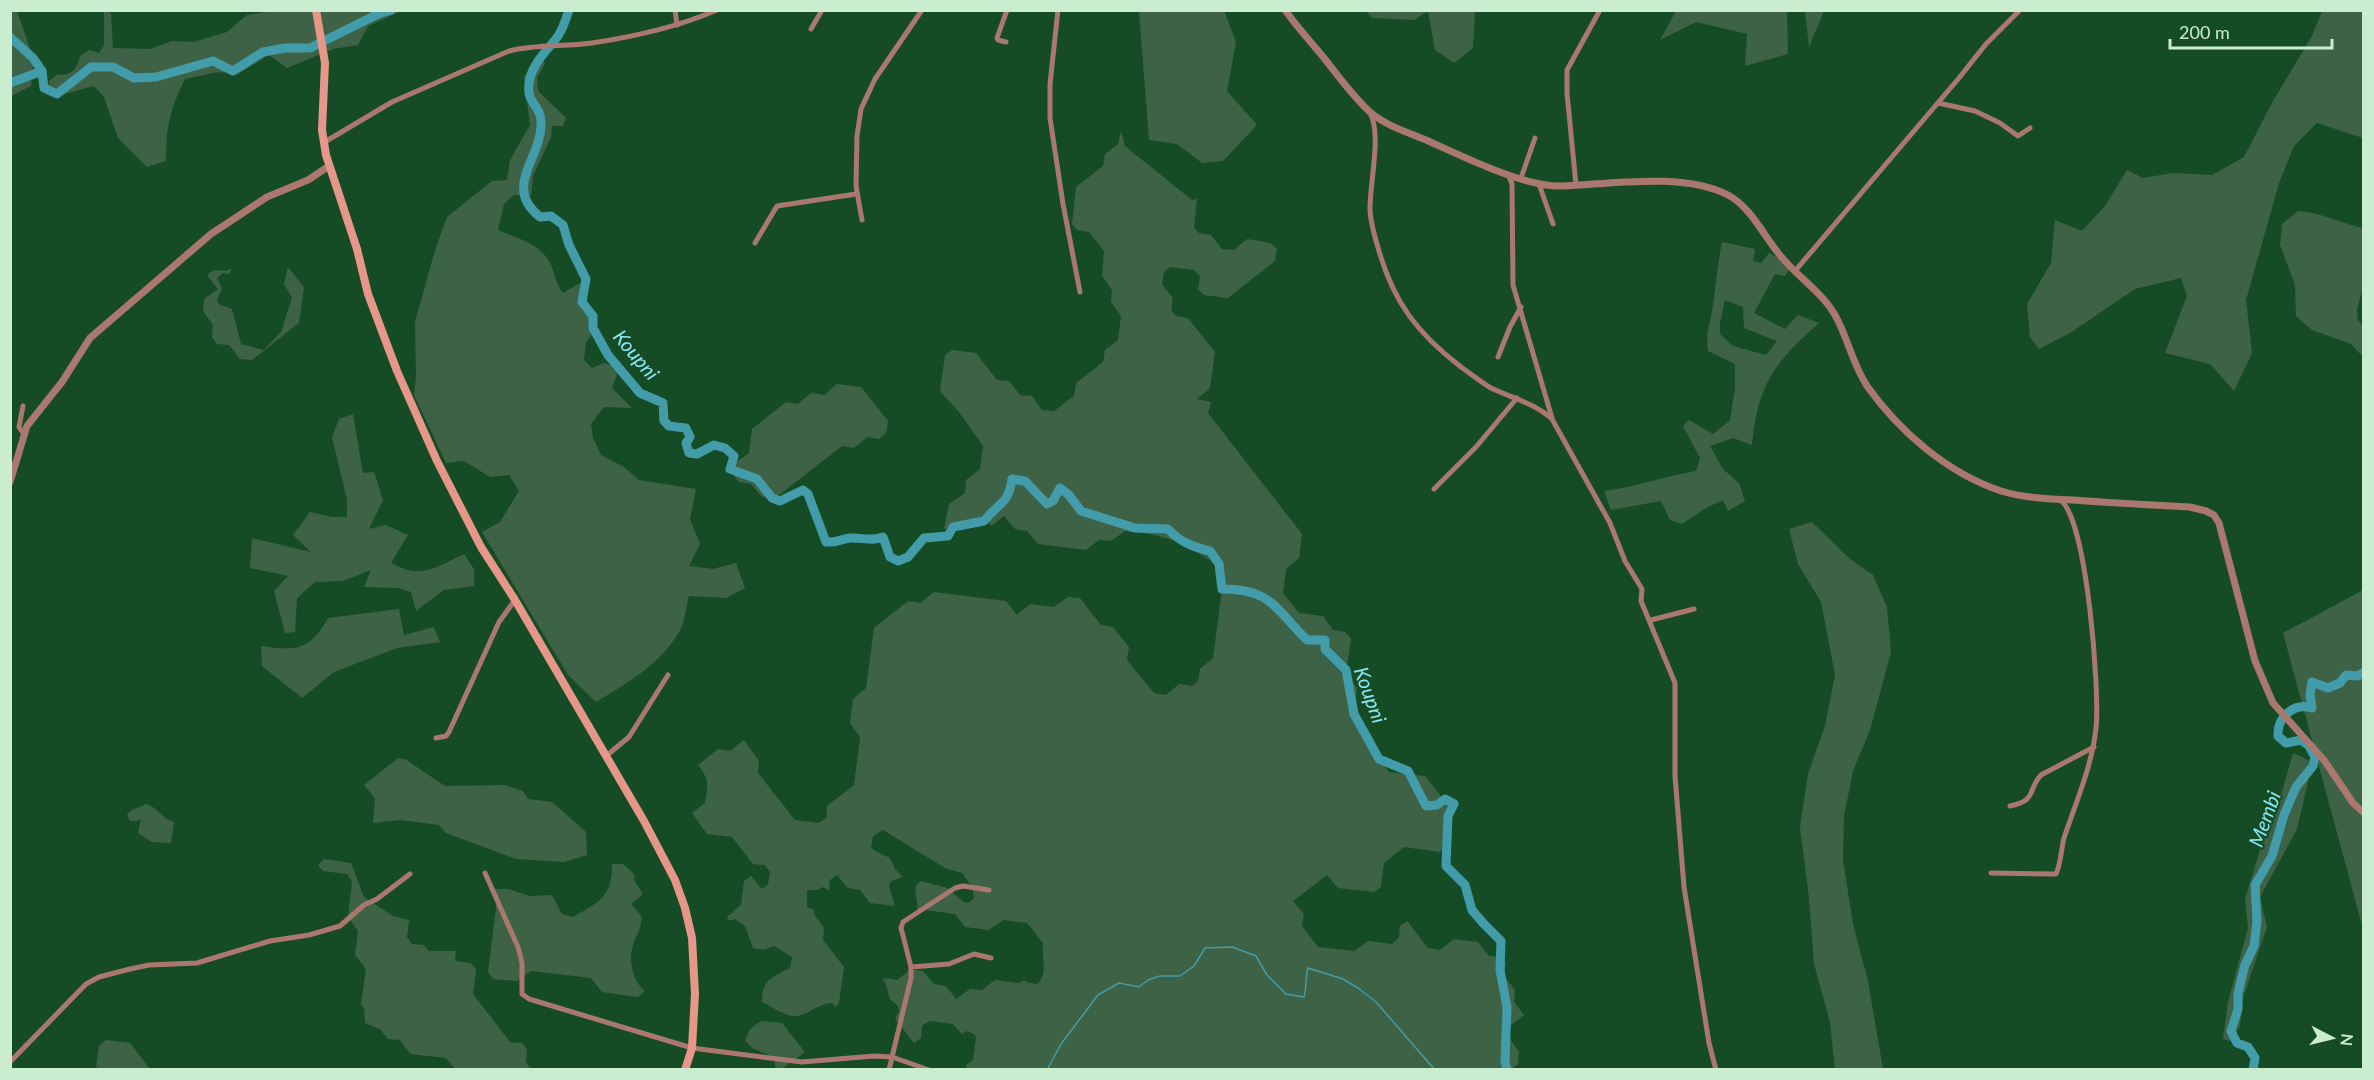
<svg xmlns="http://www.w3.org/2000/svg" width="2374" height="1080" font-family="Lato,sans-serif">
  <rect width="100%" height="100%" fill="#164c25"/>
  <g fill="#3e6245" fill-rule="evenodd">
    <polygon points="10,11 17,11 34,60 31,86 11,96"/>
    <path d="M104,11L111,13L113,48L150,49L172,41L194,42L227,32L247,15L272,11H402L368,26L358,45L333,49L287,68L269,55L238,74L218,72L185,79C170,109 166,127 166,161L147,167L118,138L104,97L94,86L65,94L48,92L49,81L58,74C72,77 77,68 80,56L89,50L99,53L104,45Z"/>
    <polygon points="1139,11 1224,11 1236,42 1227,91 1257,125 1223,161 1202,163 1177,144 1149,140"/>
    <polygon points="1366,11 1475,11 1473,48 1454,63 1435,50 1428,11 1414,20 1372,18"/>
    <polygon points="1676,11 1787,11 1788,54 1745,66 1747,34 1696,22 1660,40"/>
    <polygon points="1805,11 1824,11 1809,47"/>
    <polygon points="2322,11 2363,11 2363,138 2317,123 2294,146 2279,183 2246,300 2252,353 2234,391 2210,364 2165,353 2187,296 2181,278 2135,289 2070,333 2039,349 2030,337 2027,304 2051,263 2055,220 2082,231 2105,206 2127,170 2143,178 2173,173 2212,175 2244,157 2273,101 2312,36"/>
    <path d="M538,54L545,63L537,78L538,91L566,118L563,126H552L551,137L533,176L531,196L514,195L504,204L498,230C514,237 537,243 547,258C555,269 554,282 563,293L580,283L597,327L586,342L584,360L592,368L604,363L619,368L612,388L632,408L604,407L591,424L593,438L601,455L624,467L639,480L696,489L690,519L700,544L689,566L713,569L736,563L745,588L726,598L689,596C686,607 685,622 679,632C660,665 627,683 596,702L568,675L482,532L500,522L519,491L509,475L490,477L464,461L446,463L414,395L416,376L415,322L435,250L447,217L492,181L507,180L510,160L530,125L524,77Z"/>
    <path d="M1121,131L1125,146L1192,200L1197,199L1194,227L1199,233L1211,235L1222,249L1234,250L1247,239L1271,243L1277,249L1275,261L1228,298L1204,295L1198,289L1200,276L1194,270L1170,267L1164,272L1162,284L1173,298L1171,310L1176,316L1188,318L1215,352L1210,388L1197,399L1211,402L1208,413L1302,534L1299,558L1286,569L1283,593L1299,613L1323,616L1333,630L1345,632L1351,638L1346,674L1357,688L1354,712L1364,726L1363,738L1389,772L1425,776L1452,810L1447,846L1440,852L1404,847L1384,863L1381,887L1374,892L1338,888L1327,875L1293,901L1304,914L1302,926L1318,947L1354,951L1368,941L1392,944L1399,938L1400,926L1407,921L1428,948L1440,950L1454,939L1478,942L1489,956L1501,957L1506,964L1504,976L1515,990L1514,1002L1524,1015L1510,1026L1509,1038L1519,1052L1518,1064L1510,1070L966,1069L967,1064L973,1060L976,1037L974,1034L967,1031L962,1034L953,1024L929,1021L922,1026L921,1038L914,1043L895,1019L899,1012L898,1006L890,999L885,982L882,981L885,978L897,980L911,969L923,971L934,984L946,986L956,999L970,989L982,990L995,980L1019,983L1024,980L1026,982L1037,984C1049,973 1041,956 1043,943L1027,923L1003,920L989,930L965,927L955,914L917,909C919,897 910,888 921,881L947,888L965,903L970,902L974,898L972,887L962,873L945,868L883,830L873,836L871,847L875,851L890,858L895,869L903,877L891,881L889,886L895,906L870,903L860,890L848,888L837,875L830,880L829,891L823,887L818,890H807V907L814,910V914L824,928L823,940L844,967L839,1003L835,1007L833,1003C817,1003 807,1017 793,1016C783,1015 771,1006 762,1002C762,979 773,977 790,968L792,957L774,946L764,950L753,948L745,926L735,919L727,921L728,916L741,905L744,881L751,876L762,889L768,884L770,872L765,865L753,864L732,837L707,834L692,813L705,803C708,783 710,781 698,765L718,749L730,751L744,740L759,761L758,773L795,820L819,823L826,818L827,806L854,785L860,737L850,723L853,699L866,688L874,628L908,601L920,603L934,592L1006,601L1017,615L1030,604L1054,607L1068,597L1080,598L1101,625L1113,627L1129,647L1127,660L1154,693L1166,695L1179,684L1192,686L1198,681L1200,669L1213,658L1224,574L1209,555V560C1178,539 1163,535 1125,531L1111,541L1099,540L1086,550L1038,544L1027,531L1015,529L1004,516L991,526L985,518L981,521L944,529L949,504L965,493L966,480L980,469L983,446L959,412L940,391L945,355L952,350L976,353L997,380L1009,381L1020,395L1032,396L1042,410L1054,411L1074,396L1076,383L1103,362L1105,350L1118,340L1121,316L1111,302L1112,290L1102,276L1104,251L1089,232L1077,230L1072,224L1076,187L1103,166L1105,154L1118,144Z"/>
    <path d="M2298,211C2324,213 2339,223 2363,228V287L2357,310L2358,320L2363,326V357L2351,344L2312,330L2296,316L2295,285L2280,245L2282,224Z"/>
    <path d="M1722,242L1755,249L1753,261L1761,263L1769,253L1792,265L1785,276L1775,274L1754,313L1785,329L1798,315L1819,323C1774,363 1758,384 1752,445L1733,438L1710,446L1723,469L1739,483L1745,501L1728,511L1723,500L1706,508L1682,524L1670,520L1661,501L1611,510L1604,491C1635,487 1665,476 1696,471L1700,458L1683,426L1689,420L1713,434L1730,420L1735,388V364L1708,351C1705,330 1711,324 1713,304C1716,283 1718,263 1722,242ZM1725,300L1743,307L1744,328L1777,341L1766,355L1733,346L1720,334V323Z"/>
    <polygon points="288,267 304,287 299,323 252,360 240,359 229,345 217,344 212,337 213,325 203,311 204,299 218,289 207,275 214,270 226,271 231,268 230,274 223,273 217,278 222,288 217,300 218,304 232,309 241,344 264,350 281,332 292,298 284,284"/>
    <polygon points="837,384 861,387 888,421 886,433 879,439 867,437 854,448 842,446 774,499 762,497 751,484 739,482 734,476 735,463 749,453 752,429 786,402 798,404 811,393 824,395"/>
    <path d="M353,414L363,473L374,472L383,500L369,529L386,525L408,535L391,563C421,580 436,567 464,554L474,569V586L444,590L416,611L411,592L398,588L364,587L371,570L343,581L315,582L297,598L295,632L285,633L274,591L288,576L250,568L252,538L311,552L293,535L310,512L332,517H347V500L332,437L339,419Z"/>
    <polygon points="1812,522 1850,559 1873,575 1887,607 1891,652 1870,730 1853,771 1844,816 1843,860 1853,924 1868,981 1883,1069 1835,1069 1830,1022 1814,964 1809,898 1800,827 1808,774 1825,726 1835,675 1821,602 1798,564 1789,529"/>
    <polygon points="2363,590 2363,929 2283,633"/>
    <path d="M399,609L404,635L434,627L440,642L397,648L334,672L302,698L262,666L261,646C297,651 309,651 328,618Z"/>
    <polygon points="2293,753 2310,761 2308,782 2297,829 2260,897 2267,927 2243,998 2240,1026 2230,1041 2223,1039 2228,1002 2248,928 2245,899 2266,830 2282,792"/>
    <polygon points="398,758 405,759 445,786 504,785 523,791 528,799 552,802 586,832 587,855 564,862 516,859 446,833 439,825 400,820 373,823 375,798 364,785"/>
    <path d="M146,804C156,806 162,819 174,822L171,843L152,842L138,833L141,819L137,821H130L127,815C131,808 139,808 146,804Z"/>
    <polygon points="324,859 351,863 364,897 393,916 409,920 407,937 412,944 424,945 429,951 456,951 455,961 471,963 476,970 473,994 510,1042 522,1043 527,1050 526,1062 531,1069 455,1069 446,1058 410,1054 400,1040 388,1039 380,1029 365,1023 364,1008 361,1005 366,969 355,955 358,931 348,917 352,881 347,874 323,871 318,865"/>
    <path d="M612,864H623L635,875L634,880L643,894L631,904L642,917C640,933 637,933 633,945C628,960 633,982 645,991L638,997L602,992L591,978L531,971L517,981L493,979L488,972L497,899L489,889H508L530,896L552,895L562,914L573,917C599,902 612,898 612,864Z"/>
    <polygon points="761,1021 782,1023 805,1052 782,1069 776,1069 773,1057 752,1048 745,1040 750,1029"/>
    <polygon points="106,1040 130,1043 150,1069 96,1069 99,1046"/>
  </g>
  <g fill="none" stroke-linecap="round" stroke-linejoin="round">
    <path stroke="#439caa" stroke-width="1.5" d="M1047,1070L1061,1044L1098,995L1119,983L1139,987L1148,980L1160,976H1180L1194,966L1205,948L1232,947L1256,956L1267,975L1286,994L1304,997C1307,986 1305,978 1308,968L1343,979L1358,988L1376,1002L1435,1070"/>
    <g stroke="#439caa" stroke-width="9">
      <path d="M569,10C566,19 563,29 558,36C548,50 535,60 530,78C524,104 540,103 541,120C544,157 501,186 540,217L551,216L563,225L569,245L586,279L582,302L593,316V328L608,355L640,393L663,403L664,421L669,426L686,428L690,437L686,443L689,453L697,454L714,445L725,448L734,456L730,469L757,479L772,498L780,501L803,490L808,494L826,542C836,543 841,539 850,538C863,537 870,542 883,537L890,557L898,561L908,557L924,538L948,536L953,527L984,521C998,503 1009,504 1012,479L1025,481L1047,504L1053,501L1060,488L1069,495L1081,511L1135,528L1168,529C1180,542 1193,547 1210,551L1219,564L1222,589C1272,589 1275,609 1307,640H1325V649L1346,670L1354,714L1379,759L1408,771L1426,806L1437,805L1445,799L1454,804L1448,816L1446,866L1465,885L1472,910L1483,923L1501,941L1500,970L1507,1007L1505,1062L1507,1070"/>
      <polyline points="10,37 33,58 42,71 44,88 57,94 91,67 113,67 134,78 156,77 213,61 233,71 263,52 285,48 310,48 378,14 391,10"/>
      <polyline points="10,83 42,71"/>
      <path d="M2253,1070L2255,1058L2248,1047L2237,1043L2231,1031L2238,1009V993L2245,965L2254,946L2257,922L2255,885L2272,856L2284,815L2296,787L2313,766L2315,757L2309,746L2301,740L2286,743L2278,736C2277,718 2293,702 2312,708L2310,695L2312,682L2328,688L2340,683L2346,675L2358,676L2364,672"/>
    </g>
    <g stroke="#ab7870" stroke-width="5">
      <polyline points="675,10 677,25"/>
      <polyline points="1058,10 1050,84 1050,118 1063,204 1080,292"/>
      <polyline points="811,29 822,10"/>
      <polyline points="1006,42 998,40 997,38 1007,10"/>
      <polyline points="1938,103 1975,111 2000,123 2018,136 2030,128"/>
      <path d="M1369,111C1383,133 1369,184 1370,211C1371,224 1375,238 1379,251C1394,303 1418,334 1461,367C1471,374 1481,382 1491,388C1512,398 1534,403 1552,419L1610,523L1625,561L1642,589L1641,601L1675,683V776L1684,887L1709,1043L1716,1070"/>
      <path d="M323,143L392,102L509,51C537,44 564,47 592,43C632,37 680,26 717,10"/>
      <polyline points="1508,174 1512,184 1513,285 1552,418"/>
      <polyline points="1521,178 1535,138"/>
      <polyline points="1539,184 1553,224"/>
      <polyline points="1576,185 1567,93 1567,70 1600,10"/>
      <polyline points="862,220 856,186 857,136 861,109 875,79 922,10"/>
      <polyline points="755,243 777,206 856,194"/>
      <polyline points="1795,271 1959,78 1986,44 2020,10"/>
      <polyline points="1498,357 1510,327 1521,307"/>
      <polyline points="23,406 19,427 24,434"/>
      <polyline points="1434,489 1476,447 1517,398"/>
      <polyline points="1651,620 1694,609"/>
      <polyline points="436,738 446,736 449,732 499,622 515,600"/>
      <polyline points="606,756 629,737 668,675"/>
      <path d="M2010,806C2038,800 2027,790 2041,775L2094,747"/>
      <polyline points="485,873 518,947 522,963 522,994 529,999 692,1048 802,1062 874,1056 892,1057 929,1070"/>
      <path d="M1991,873L2056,874C2061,863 2061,850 2064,838C2076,802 2092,766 2096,728C2100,693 2087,517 2060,500"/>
      <polyline points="911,967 901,928 903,922 955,888 963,886 989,890"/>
      <polyline points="10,1062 86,984 99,977 130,969 149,965 197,963 270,941 309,935 340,926 364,905 377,899 410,874"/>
      <polyline points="889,1070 911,978 911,967 949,964 974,954 991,958"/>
    </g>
    <g stroke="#ab7870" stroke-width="7">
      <path d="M1285,10C1297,27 1311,42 1324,58C1339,77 1353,97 1371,113C1387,126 1407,132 1426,140C1462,156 1523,187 1562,186C1611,184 1683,172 1728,195C1754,209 1766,242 1786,262C1802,280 1823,294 1835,315C1848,338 1852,363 1867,386C1899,431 1947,473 2001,491C2024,498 2049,499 2073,500C2112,503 2151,505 2190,507L2206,511L2214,515L2219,523L2255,661L2273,703L2324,760L2353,803L2364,813"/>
      <polyline points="10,482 27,426 62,382 90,338 211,234 267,197 308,180 329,166"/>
    </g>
    <polyline stroke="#e7978a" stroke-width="8" points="316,10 325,63 322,130 326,155 357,249 368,294 397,371 437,461 481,547 515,600 644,821 675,880 685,908 692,938 695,994 692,1048 685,1070"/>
  </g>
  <g text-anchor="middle" stroke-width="4.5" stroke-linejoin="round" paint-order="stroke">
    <g font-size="20" font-style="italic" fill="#89e8f8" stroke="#164c25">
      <text transform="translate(636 355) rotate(50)" y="7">Koupni</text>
      <text transform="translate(1370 695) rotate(70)" y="7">Koupni</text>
      <text transform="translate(2265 819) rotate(-70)" y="7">Membi</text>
    </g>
  </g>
  <rect width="2374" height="1080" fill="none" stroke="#caedcf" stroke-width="24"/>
  <g transform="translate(2332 1038) rotate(97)" stroke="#164c25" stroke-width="4.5" paint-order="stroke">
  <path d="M0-4.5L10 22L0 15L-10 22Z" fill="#caedcf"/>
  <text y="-9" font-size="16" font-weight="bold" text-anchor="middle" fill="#caedcf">N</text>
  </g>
  <path d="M2170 39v9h162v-9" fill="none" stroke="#caedcf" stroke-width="3"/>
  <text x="2179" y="39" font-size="18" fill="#caedcf" stroke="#164c25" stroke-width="4.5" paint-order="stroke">200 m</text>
</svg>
